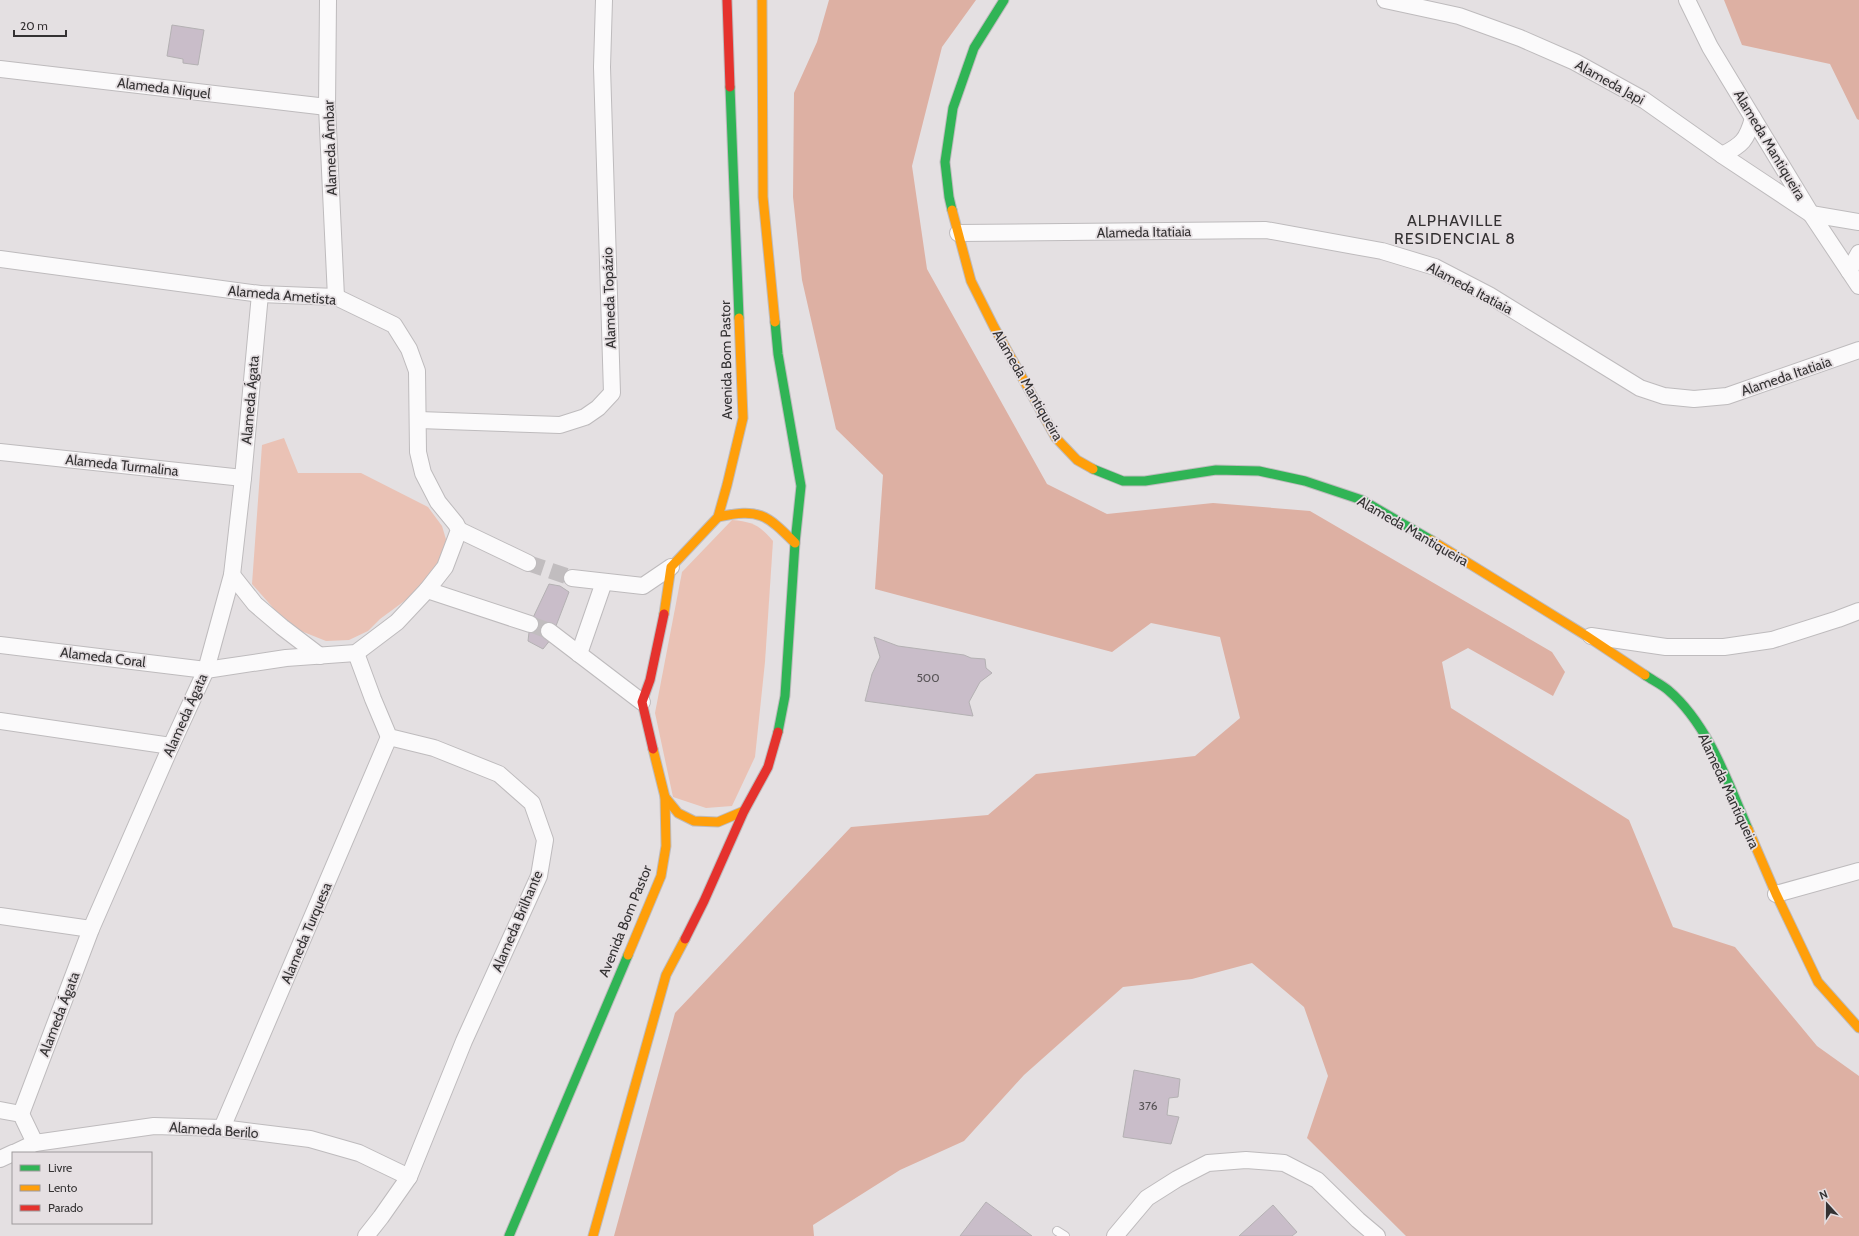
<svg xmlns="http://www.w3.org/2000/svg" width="1859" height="1236" font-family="Cabin,sans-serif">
  <rect width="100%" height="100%" fill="#e4e0e2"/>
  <g fill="#eac2b5">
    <polygon points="284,438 298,473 361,473 428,507 442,526 448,546 443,564 418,591 380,619 368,631 349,640 326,641 301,631 283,619 252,584 262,445"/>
    <path d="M732,520C753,522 759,525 773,541L765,662L755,757L732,806L706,808L673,797L655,713L682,572Z"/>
  </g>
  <g fill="#ddb0a3">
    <polygon points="829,0 976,0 942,47 912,166 927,269 1047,484 1107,514 1213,503 1310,511 1552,652 1565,672 1553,696 1468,648 1442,662 1451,708 1629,820 1673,927 1735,947 1817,1046 1859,1076 1859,1236 1406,1236 1307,1138 1328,1076 1304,1007 1252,963 1192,979 1123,987 1024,1075 964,1141 900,1170 813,1225 814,1236 614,1236 675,1013 851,827 988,815 1036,774 1195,756 1240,718 1220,637 1151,623 1112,652 875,589 883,475 836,429 802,280 793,197 794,93 817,42"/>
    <polygon points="1724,0 1859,0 1859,120 1857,119 1830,64 1742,45"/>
  </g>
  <g fill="#c9bdc9" stroke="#b4b1b3">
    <polygon points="172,25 204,30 198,65 183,63 183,59 167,56"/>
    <polygon points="549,584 560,586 569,592 551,639 543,649 528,641 530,624"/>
    <polygon points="874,637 898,646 964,655 971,658 985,659 986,668 992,673 980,682 969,702 973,716 865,701 872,674 880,657"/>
    <polygon points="1134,1070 1180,1079 1178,1097 1169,1098 1167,1115 1179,1117 1171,1144 1123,1137"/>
    <polygon points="986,1202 1032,1236 960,1236"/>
    <polygon points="1273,1205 1297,1232 1292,1236 1239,1236"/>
  </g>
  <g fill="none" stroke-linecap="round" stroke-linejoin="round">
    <g stroke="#c1bdbf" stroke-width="16" stroke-dasharray="16 8" stroke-linecap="butt">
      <polyline points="528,563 572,578"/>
      <polyline points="530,624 549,631"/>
    </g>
    <g stroke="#bebbbd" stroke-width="10">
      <polyline id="lane" points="1057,1231 1065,1236"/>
    </g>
    <g stroke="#bebbbd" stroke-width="18">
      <g id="street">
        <polyline points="328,0 327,107 336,297"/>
        <polyline points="1385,0 1459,16 1520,38 1575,62 1644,100 1722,155 1811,214 1859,222"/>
        <polyline points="1687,0 1710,47 1811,214 1859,286"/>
        <polyline points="0,69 327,107"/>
        <path d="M1722,155C1742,145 1747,140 1753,118"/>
        <polyline points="958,233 1266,230 1382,251 1435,267 1489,295 1640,388 1664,396 1694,399 1727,396 1859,350"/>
        <polyline points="0,259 260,294 336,297 394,325 409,349 417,371 418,452 423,473 438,502 456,524 459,530 445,567 427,590 397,622 356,653 286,658 206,670 0,645"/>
        <polyline points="1849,271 1859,253"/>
        <polyline points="419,420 560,425 585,417 598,408 612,393 602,67 604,0"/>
        <polyline points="0,452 243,478"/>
        <polyline points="459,530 528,563"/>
        <polyline points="232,575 255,604 282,627 320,656"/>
        <polyline points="572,578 643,586 671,567"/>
        <polyline points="427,590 530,624"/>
        <polyline points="549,631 642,702"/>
        <polyline points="1591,636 1666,647 1724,647 1772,640 1838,619 1859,611"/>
        <polyline points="356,653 373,699 389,737 434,748 499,774 532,803 545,840 539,876 464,1041 409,1177 381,1217 366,1236"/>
        <polyline points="579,654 604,582"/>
        <polyline points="0,721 171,746"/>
        <polyline points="1776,894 1859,871"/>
        <polyline points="0,916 91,929"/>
        <polyline points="0,1110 21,1114 35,1143"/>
        <polyline points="21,1114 91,929 171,746 206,670 232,575 243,478 260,294"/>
        <polyline points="222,1128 389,737"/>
        <polyline points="14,1153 35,1143 154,1126 222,1128 310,1139 359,1153 409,1177"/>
        <polyline points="0,1159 13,1153"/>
        <polyline points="1115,1236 1147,1198 1177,1179 1208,1163 1246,1160 1284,1163 1317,1180 1358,1220 1377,1236"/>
      </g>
    </g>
    <g stroke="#bebbbd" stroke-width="11">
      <g id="fast">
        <polyline points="730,87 739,318"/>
        <polyline points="952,210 949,197 945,162 953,108 974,48 1004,0"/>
        <polyline points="775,322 778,354 801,486 795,543 785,696 778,732"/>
        <polyline points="1093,469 1123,481 1145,481 1216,470 1259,471 1305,481 1362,500 1431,540"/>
        <path d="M1645,675C1652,680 1661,684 1668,690C1708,724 1728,782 1748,829"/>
        <polyline points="509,1236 628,955"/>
      </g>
    </g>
    <g stroke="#bebbbd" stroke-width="11">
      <g id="slow">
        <polyline points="762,0 763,197 775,322"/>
        <polyline points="952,210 971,281 994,327 1056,438 1077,460 1093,469"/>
        <path d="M718,517C759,508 766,514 795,543"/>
        <polyline points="1431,540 1585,635 1645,675"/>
        <polyline points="664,614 671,567 718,517 727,485 743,418 739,318"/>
        <polyline points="665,797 678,813 694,821 718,822 744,811"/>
        <polyline points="1748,829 1776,894 1818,982 1859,1028"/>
        <polyline points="628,955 661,876 666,846 665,797 653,749"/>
        <polyline points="593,1236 666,975 685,939"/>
      </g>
    </g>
    <g stroke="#bebbbd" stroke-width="11">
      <g id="jam">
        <polyline points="727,0 730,87"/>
        <polyline points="653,749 642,702 650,680 664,614"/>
        <polyline points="685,939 704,901 744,811 768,767 778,732"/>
      </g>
    </g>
    <use href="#lane" stroke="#fbfafb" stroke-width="8"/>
    <use href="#street" stroke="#fbfafb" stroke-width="16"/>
    <use href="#fast" stroke="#30b455" stroke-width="9"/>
    <use href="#slow" stroke="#ff9f0a" stroke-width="9"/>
    <use href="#jam" stroke="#e5322d" stroke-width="9"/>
  </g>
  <g text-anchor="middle" stroke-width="3.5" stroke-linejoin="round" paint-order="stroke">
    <g font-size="12" fill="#595558">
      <text x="928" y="682">500</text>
      <text x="1148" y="1110">376</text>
    </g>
    <g font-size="14" fill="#343233" stroke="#e5dfe2">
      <text transform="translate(1610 82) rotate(29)" y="5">Alameda Japi</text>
      <text transform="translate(164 88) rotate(7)" y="5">Alameda Niquel</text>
      <text transform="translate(1770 145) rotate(59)" y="5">Alameda Mantiqueira</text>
      <text transform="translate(330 148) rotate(-92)" y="5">Alameda Âmbar</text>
      <text transform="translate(1144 232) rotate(-1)" y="5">Alameda Itatiaia</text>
      <text transform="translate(1470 288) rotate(28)" y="5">Alameda Itatiaia</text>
      <text transform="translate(282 295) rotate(5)" y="5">Alameda Ametista</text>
      <text transform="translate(609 298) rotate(-92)" y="5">Alameda Topázio</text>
      <text transform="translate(726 360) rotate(-91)" y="5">Avenida Bom Pastor</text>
      <text transform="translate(1786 376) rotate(-19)" y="5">Alameda Itatiaia</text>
      <text transform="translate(1028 385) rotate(60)" y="5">Alameda Mantiqueira</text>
      <text transform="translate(250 400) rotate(-85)" y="5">Alameda Ágata</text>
      <text transform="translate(122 465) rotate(6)" y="5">Alameda Turmalina</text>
      <text transform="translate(1413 531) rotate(30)" y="5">Alameda Mantiqueira</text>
      <text transform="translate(103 657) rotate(7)" y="5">Alameda Coral</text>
      <text transform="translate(185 715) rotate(-66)" y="5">Alameda Ágata</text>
      <text transform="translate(1729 791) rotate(65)" y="5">Alameda Mantiqueira</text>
      <text transform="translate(517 921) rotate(-67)" y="5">Alameda Brilhante</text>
      <text transform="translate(625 921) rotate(-68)" y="5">Avenida Bom Pastor</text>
      <text transform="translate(306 933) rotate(-67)" y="5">Alameda Turquesa</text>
      <text transform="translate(59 1014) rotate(-69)" y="5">Alameda Ágata</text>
      <text transform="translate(214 1130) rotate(4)" y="5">Alameda Berilo</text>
    </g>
    <g font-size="16" letter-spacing="1" fill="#343233" stroke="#e5dfe2">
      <text x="1455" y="226">ALPHAVILLE<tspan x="1455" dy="18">RESIDENCIAL 8</tspan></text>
    </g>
  </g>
  <rect x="12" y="1152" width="140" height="72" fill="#e5dfe2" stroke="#9e9a9c"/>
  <rect x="20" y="1165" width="20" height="6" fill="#30b455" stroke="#9e9a9c"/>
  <text x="48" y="1172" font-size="12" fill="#343233">Livre</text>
  <rect x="20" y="1185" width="20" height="6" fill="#ff9f0a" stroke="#9e9a9c"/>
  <text x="48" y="1192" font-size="12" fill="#343233">Lento</text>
  <rect x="20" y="1205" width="20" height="6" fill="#e5322d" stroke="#9e9a9c"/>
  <text x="48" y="1212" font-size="12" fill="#343233">Parado</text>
  <g transform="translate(1827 1204) rotate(339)" stroke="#e5dfe2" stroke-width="3" paint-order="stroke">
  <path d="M0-3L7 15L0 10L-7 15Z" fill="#343233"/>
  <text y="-6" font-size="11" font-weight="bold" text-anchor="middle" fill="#343233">N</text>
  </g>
  <path d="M14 30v6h52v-6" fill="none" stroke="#343233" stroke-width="2"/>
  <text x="20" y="30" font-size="12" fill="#343233" stroke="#e5dfe2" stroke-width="3" paint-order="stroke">20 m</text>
</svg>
